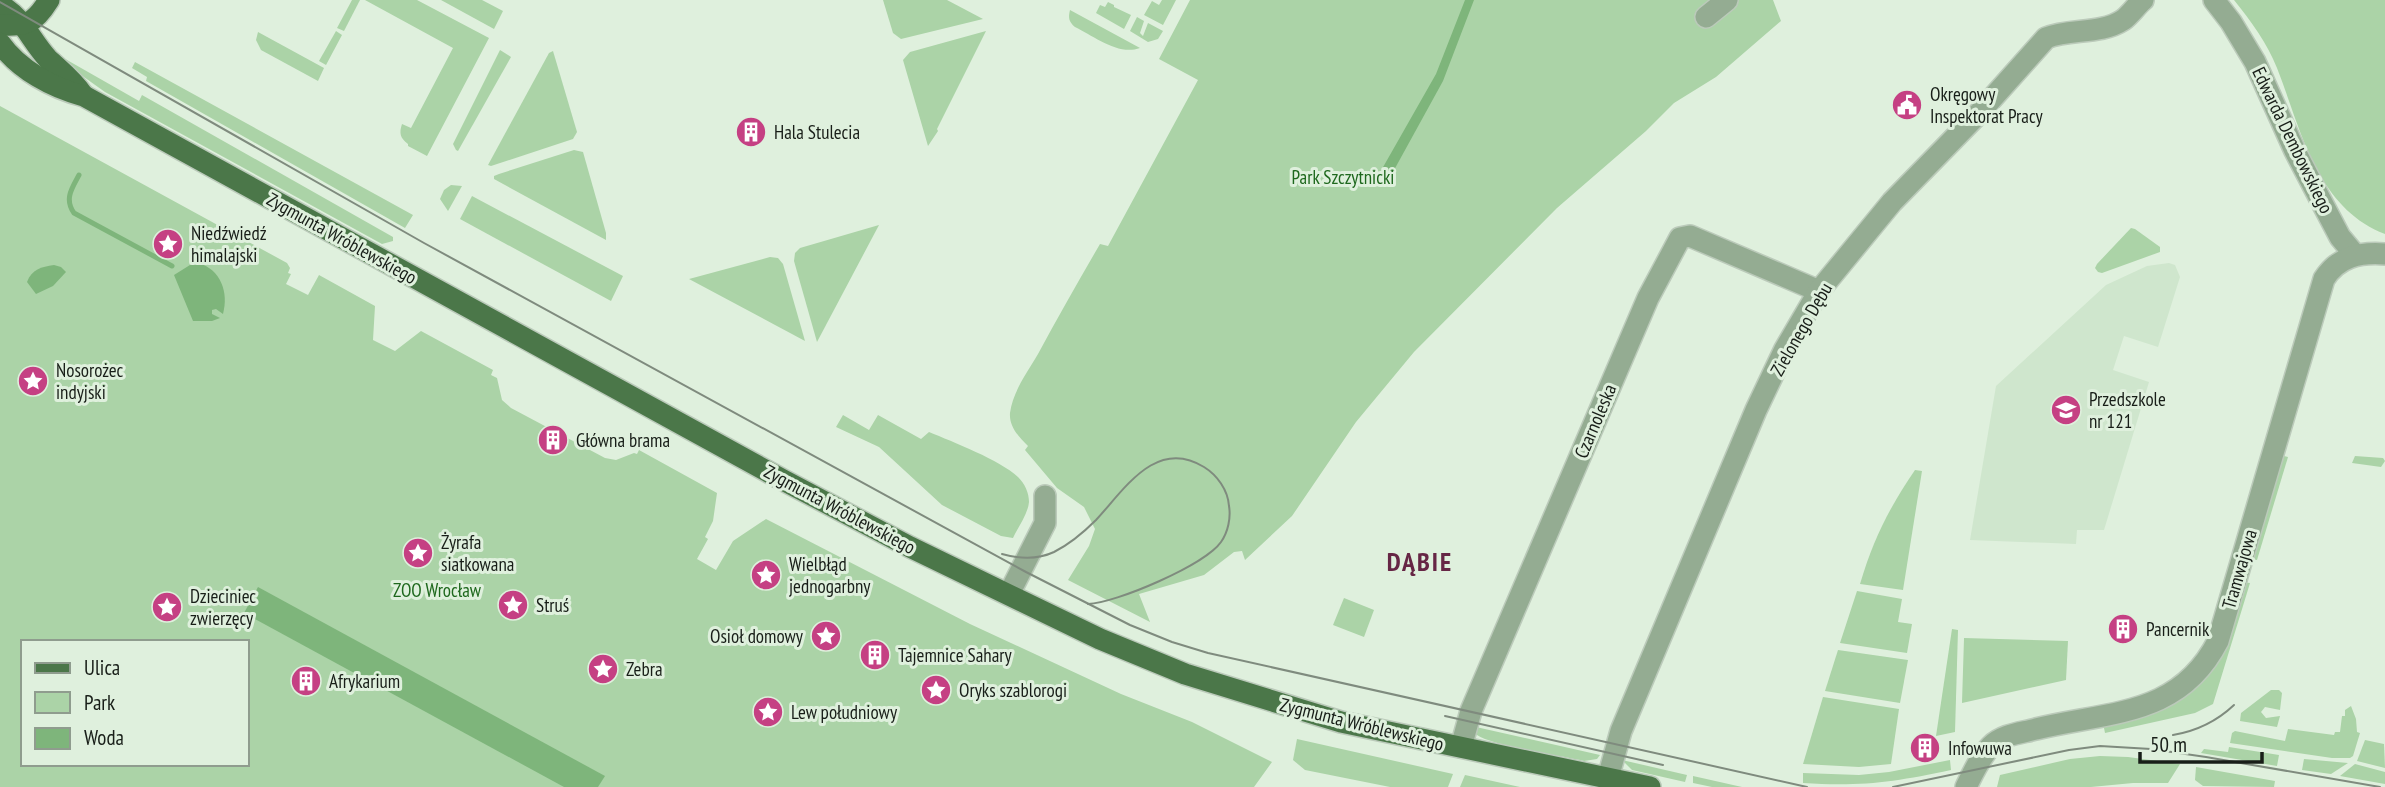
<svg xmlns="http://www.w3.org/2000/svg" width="2385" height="787" font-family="'PT Sans Narrow',sans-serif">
  <rect width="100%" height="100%" fill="#dff0dd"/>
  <polygon fill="#cfe6cd" points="2169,263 2175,265 2180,277 2158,347 2124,336 2113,370 2149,382 2104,530 2077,530 2076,544 1970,540 1996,386 2106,285 2147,266"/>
  <g fill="#abd3a7" fill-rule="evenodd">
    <polygon points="352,0 360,0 344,31 337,28"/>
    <path d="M365,0H417L489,38L427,156L408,146V144C400,138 399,133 402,124L411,128L453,48Z"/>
    <polygon points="441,0 482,0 503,11 494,29"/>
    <polygon points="883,0 947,0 983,19 901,39 893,33"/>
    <polygon points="1162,0 1176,0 1163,25 1144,15 1152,1 1159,5"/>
    <path d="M1190,0H1773L1781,21L1716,77L1674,103L1646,131L1557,208L1414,352L1356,422L1292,516L1245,560L1242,551L1234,552L1204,575L1139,594L1150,622L1068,580L1089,546L1095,529L1084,507L1057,488L1025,450L1028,446C1019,437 1009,427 1010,413C1013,391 1027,373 1038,354C1058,317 1079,280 1100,244L1108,246L1198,80L1159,59Z"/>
    <path d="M2234,0H2385V234C2316,207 2301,129 2277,68C2267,43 2251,21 2234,0Z"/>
    <polygon points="1108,2 1114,5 1114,7 1131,15 1124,29 1096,13 1100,5 1105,7"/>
    <path d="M1070,10L1140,48C1118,56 1094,36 1075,27C1069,22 1068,18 1070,10Z"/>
    <polygon points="1137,17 1144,21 1140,33 1143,36 1148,23 1163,31 1158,39 1148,42 1130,31"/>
    <polygon points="336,31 342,35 326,65 319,61"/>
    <polygon points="986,31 937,129 938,131 928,146 903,60 910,52"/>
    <polygon points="258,32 324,68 318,81 261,50 256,40"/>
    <polygon points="500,50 511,57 458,151 456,150 453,144"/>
    <polygon points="553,51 577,132 573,139 491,166 488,165 549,53"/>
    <polygon points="60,56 139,101 142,95 393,237 393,241 382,244 105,92 60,60"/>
    <polygon points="135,62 413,215 405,228 146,81 147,77 132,68"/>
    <path d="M0,106L287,263L290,268L288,273L291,274L286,284L308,295L319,275L375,306L373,340L395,351L421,331L493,370L491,375L497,378L502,400L511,408L605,458L616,460L634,453L637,454L639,450L717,493L713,521L705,537L708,539L697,559L716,570L733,541L766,519L970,624L1121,694L1192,722L1272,762L1254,787H0ZM23,642H247V764H23Z"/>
    <polygon points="574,150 583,152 606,233 606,240 494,179 494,176 499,174"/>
    <polygon points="451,185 462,186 448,211 440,199 444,190"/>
    <polygon points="472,196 623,276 611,301 460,219"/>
    <polygon points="879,225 817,342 794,261 795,253 800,248"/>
    <polygon points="2131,228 2135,229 2160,247 2160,252 2102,273 2098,272 2095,268 2097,264"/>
    <polygon points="770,257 778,258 783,264 805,341 689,279"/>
    <path d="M843,415L869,430L878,415L921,439L929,432C953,442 1000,460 1018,477C1025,484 1029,493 1029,502C1028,514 1018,527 1013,538L1001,536L942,505L879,447L836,427Z"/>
    <polygon points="2280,455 2288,457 2257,560 2248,559"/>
    <polygon points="2355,456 2383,458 2385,461 2381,467 2352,463"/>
    <path d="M1915,470L1922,471L1903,590L1860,584C1873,540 1889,508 1915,470Z"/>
    <path d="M2242,582L2250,583L2213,704L2195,713L2105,733L2103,723C2141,710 2200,699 2219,660C2229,639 2235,605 2242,582Z"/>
    <polygon points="1857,591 1902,599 1898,622 1912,624 1907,653 1840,643"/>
    <polygon points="1344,598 1374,610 1364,637 1333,625"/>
    <polygon points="1952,629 1958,630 1955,732 1936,736"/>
    <polygon points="1964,638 2068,641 2066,680 1962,703"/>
    <polygon points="1838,650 1908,660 1900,703 1825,691"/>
    <polygon points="2271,690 2279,690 2282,693 2280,710 2265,707 2261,712 2266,718 2280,716 2277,727 2240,721 2241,713"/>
    <polygon points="1823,697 1899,709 1891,764 1859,767 1803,764"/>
    <polygon points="2351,706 2356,719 2357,732 2360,733 2353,756 2350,758 2332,758 2230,743 2232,733 2235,731 2285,741 2288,729 2334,735 2335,732 2340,732 2342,716 2345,716 2345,710"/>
    <path d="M1476,727L1600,755L1597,759L1584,761C1562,756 1493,746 1477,735Z"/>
    <polygon points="1297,739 1453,774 1448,787 1390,787 1305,770 1293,760"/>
    <polygon points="2365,740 2384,744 2385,768 2357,761"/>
    <polygon points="2229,747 2279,755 2277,766 2201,753 2204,749 2228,752"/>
    <polygon points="2100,756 2128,757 2180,764 2168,783 2133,783 2091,787 1997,787 2000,775 2070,759"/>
    <polygon points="2304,759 2348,763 2331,774 2302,770"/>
    <polygon points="1622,760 1687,775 1685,782 1632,770"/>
    <path d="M1950,760L1951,770C1895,782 1860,787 1803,783V773L1859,775L1889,772Z"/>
    <polygon points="2355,764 2385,772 2385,784 2340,776"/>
    <polygon points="2196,767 2275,781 2274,787 2203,786 2195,780"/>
    <polygon points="1465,775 1520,787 1460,787"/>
    <polygon points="1693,776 1742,787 1712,787 1693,783"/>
  </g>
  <g fill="#7eb57b">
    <polygon points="1465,0 1474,0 1443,81 1388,181 1378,176 1436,74"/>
    <path d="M198,263C221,269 229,293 223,314L216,309L212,310V314L220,318L212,321H193L174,275L190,265Z"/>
    <path d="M54,265L61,267L66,272L53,286L36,294L27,282C32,269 41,267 54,265Z"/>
    <polygon points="258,587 605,776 598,787 564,787 244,613"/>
  </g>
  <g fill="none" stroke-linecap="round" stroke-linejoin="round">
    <path stroke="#7eb57b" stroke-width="5" d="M79,175C72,188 64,199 74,213L172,266"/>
    <g stroke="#bbcaba" stroke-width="24">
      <g id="minor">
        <polyline points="2214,0 2231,22 2255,62 2295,151 2340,237 2355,255"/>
        <polyline points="1706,17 1727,0"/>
        <polyline points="1009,594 1045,523 1045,496"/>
        <polyline points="1461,747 1471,711 1648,298 1680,238 1690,236 1819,291"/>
        <path d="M1608,778L1621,731L1756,410L1785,349L1819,291L1892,202L1980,112L2046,38C2070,28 2100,35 2123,20C2130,15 2136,6 2143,0"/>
        <path d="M1966,787C1973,773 1980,757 1991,746C2003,734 2022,733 2036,729C2110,711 2179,717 2218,641L2324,279C2338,257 2359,252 2385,254"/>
      </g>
    </g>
    <g stroke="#bbcaba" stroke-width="24">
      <g id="major">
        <path d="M0,5C23,17 31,41 48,59C61,71 73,80 83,95"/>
        <path d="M0,25C27,26 34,24 49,0"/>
        <path d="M0,43C19,70 53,88 84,96L783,480L910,547L1100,639L1185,674L1341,722L1650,787"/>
      </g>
    </g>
    <use href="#minor" stroke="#94ac92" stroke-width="21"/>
    <use href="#major" stroke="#4b7749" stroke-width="21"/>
    <g stroke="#7f8b7e" stroke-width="2">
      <polyline points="0,2 424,243 1026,572 1130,625 1172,642 1208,653 1807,787"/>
      <path d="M1002,554C1020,559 1037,560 1054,552C1070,544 1084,532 1096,520C1124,490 1156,437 1204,467C1217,475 1228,490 1229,506C1231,518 1228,532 1221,542C1205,565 1116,603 1088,604"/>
      <polyline points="1445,716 1663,765"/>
      <path d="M2173,735C2197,731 2216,722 2234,705"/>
      <polyline points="1893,787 2069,750 2100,746 2151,749 2206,757 2380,787"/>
    </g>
  </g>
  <defs>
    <g id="civic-disc" transform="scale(1.575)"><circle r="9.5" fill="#c54083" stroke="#dff0dd"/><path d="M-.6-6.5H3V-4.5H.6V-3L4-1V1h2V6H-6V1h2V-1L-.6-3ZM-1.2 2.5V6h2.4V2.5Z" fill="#fff"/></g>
    <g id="building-disc" transform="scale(1.575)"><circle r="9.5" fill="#c54083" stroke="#dff0dd"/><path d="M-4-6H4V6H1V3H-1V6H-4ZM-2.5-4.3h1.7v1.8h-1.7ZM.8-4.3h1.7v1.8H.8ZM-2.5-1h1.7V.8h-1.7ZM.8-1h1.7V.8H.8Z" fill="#fff"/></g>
    <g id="sight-disc" transform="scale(1.575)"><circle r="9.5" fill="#c54083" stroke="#dff0dd"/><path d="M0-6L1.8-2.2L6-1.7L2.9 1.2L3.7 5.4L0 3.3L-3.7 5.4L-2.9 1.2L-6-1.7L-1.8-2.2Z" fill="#fff"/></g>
    <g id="school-disc" transform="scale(1.575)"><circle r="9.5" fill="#c54083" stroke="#dff0dd"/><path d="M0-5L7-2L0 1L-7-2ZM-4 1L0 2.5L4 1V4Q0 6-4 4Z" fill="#fff"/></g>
  </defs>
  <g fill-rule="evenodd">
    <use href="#civic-disc" x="1907" y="105"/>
    <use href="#building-disc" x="751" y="132"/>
    <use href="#sight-disc" x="168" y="244"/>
    <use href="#sight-disc" x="33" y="381"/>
    <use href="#school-disc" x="2066" y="410"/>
    <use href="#building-disc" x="553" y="440"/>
    <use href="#sight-disc" x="418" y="553"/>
    <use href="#sight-disc" x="766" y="575"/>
    <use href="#sight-disc" x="513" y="605"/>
    <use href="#sight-disc" x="167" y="607"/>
    <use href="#building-disc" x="2123" y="629"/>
    <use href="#sight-disc" x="826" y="636"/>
    <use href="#building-disc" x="875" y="655"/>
    <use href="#sight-disc" x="603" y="669"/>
    <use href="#building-disc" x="306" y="681"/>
    <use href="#sight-disc" x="936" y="690"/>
    <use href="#sight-disc" x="768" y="712"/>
    <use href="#building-disc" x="1925" y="748"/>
  </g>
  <g text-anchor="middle" stroke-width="6" stroke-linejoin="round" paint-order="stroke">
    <g font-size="19" fill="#181e18" stroke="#dff0dd" text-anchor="start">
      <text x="1930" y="101">Okręgowy<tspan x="1930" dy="22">Inspektorat Pracy</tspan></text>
      <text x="774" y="139">Hala Stulecia</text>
      <text x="191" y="240">Niedźwiedź<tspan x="191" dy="22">himalajski</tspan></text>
      <text x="56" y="377">Nosorożec<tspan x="56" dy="22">indyjski</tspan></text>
      <text x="2089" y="406">Przedszkole<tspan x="2089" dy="22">nr 121</tspan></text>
      <text x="576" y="447">Główna brama</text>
      <text x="441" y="549">Żyrafa<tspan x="441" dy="22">siatkowana</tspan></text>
      <text x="789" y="571">Wielbłąd<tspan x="789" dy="22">jednogarbny</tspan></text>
      <text x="190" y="603">Dzieciniec<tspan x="190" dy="22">zwierzęcy</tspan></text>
      <text x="536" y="612">Struś</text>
      <text x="2146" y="636">Pancernik</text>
      <text x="803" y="643" text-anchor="end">Osioł domowy</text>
      <text x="898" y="662">Tajemnice Sahary</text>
      <text x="626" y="676">Zebra</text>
      <text x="329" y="688">Afrykarium</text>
      <text x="959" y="697">Oryks szablorogi</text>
      <text x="791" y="719">Lew południowy</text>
      <text x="1948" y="755">Infowuwa</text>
    </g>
    <g font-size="19" fill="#181e18" stroke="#dff0dd">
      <text transform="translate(2293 140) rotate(64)" y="7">Edwarda Dembowskiego</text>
      <text transform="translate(342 238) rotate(29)" y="7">Zygmunta Wróblewskiego</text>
      <text transform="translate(1801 329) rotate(-60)" y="7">Zielonego Dębu</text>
      <text transform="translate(1595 421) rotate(-67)" y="7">Czarnoleska</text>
      <text transform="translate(840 509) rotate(28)" y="7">Zygmunta Wróblewskiego</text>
      <text transform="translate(2239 569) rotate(-74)" y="7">Tramwajowa</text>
      <text transform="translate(1362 724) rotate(14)" y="7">Zygmunta Wróblewskiego</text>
    </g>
    <g font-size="19" fill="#1e681d" stroke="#dff0dd">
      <text x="1343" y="184">Park Szczytnicki</text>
      <text x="437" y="597">ZOO Wrocław</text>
    </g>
    <g font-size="26" font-weight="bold" letter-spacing="2" fill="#662645" stroke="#dff0dd">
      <text x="1420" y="571">DĄBIE</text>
    </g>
  </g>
  <rect x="21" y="640" width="228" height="126" fill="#dff0dd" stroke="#8f9c8e" stroke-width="2"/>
  <rect x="35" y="663" width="35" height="10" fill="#4b7749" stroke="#8f9c8e" stroke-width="2"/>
  <text x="84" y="675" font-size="21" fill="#181e18">Ulica</text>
  <rect x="35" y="692" width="35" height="21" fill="#abd3a7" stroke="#8f9c8e" stroke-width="2"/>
  <text x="84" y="710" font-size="21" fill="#181e18">Park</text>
  <rect x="35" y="728" width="35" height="21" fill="#7eb57b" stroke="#8f9c8e" stroke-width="2"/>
  <text x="84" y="745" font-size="21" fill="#181e18">Woda</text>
  <path d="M2140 752v10h122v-10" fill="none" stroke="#181e18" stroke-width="3.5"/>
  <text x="2150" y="752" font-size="21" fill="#181e18" stroke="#dff0dd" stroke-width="5" paint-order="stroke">50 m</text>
</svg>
